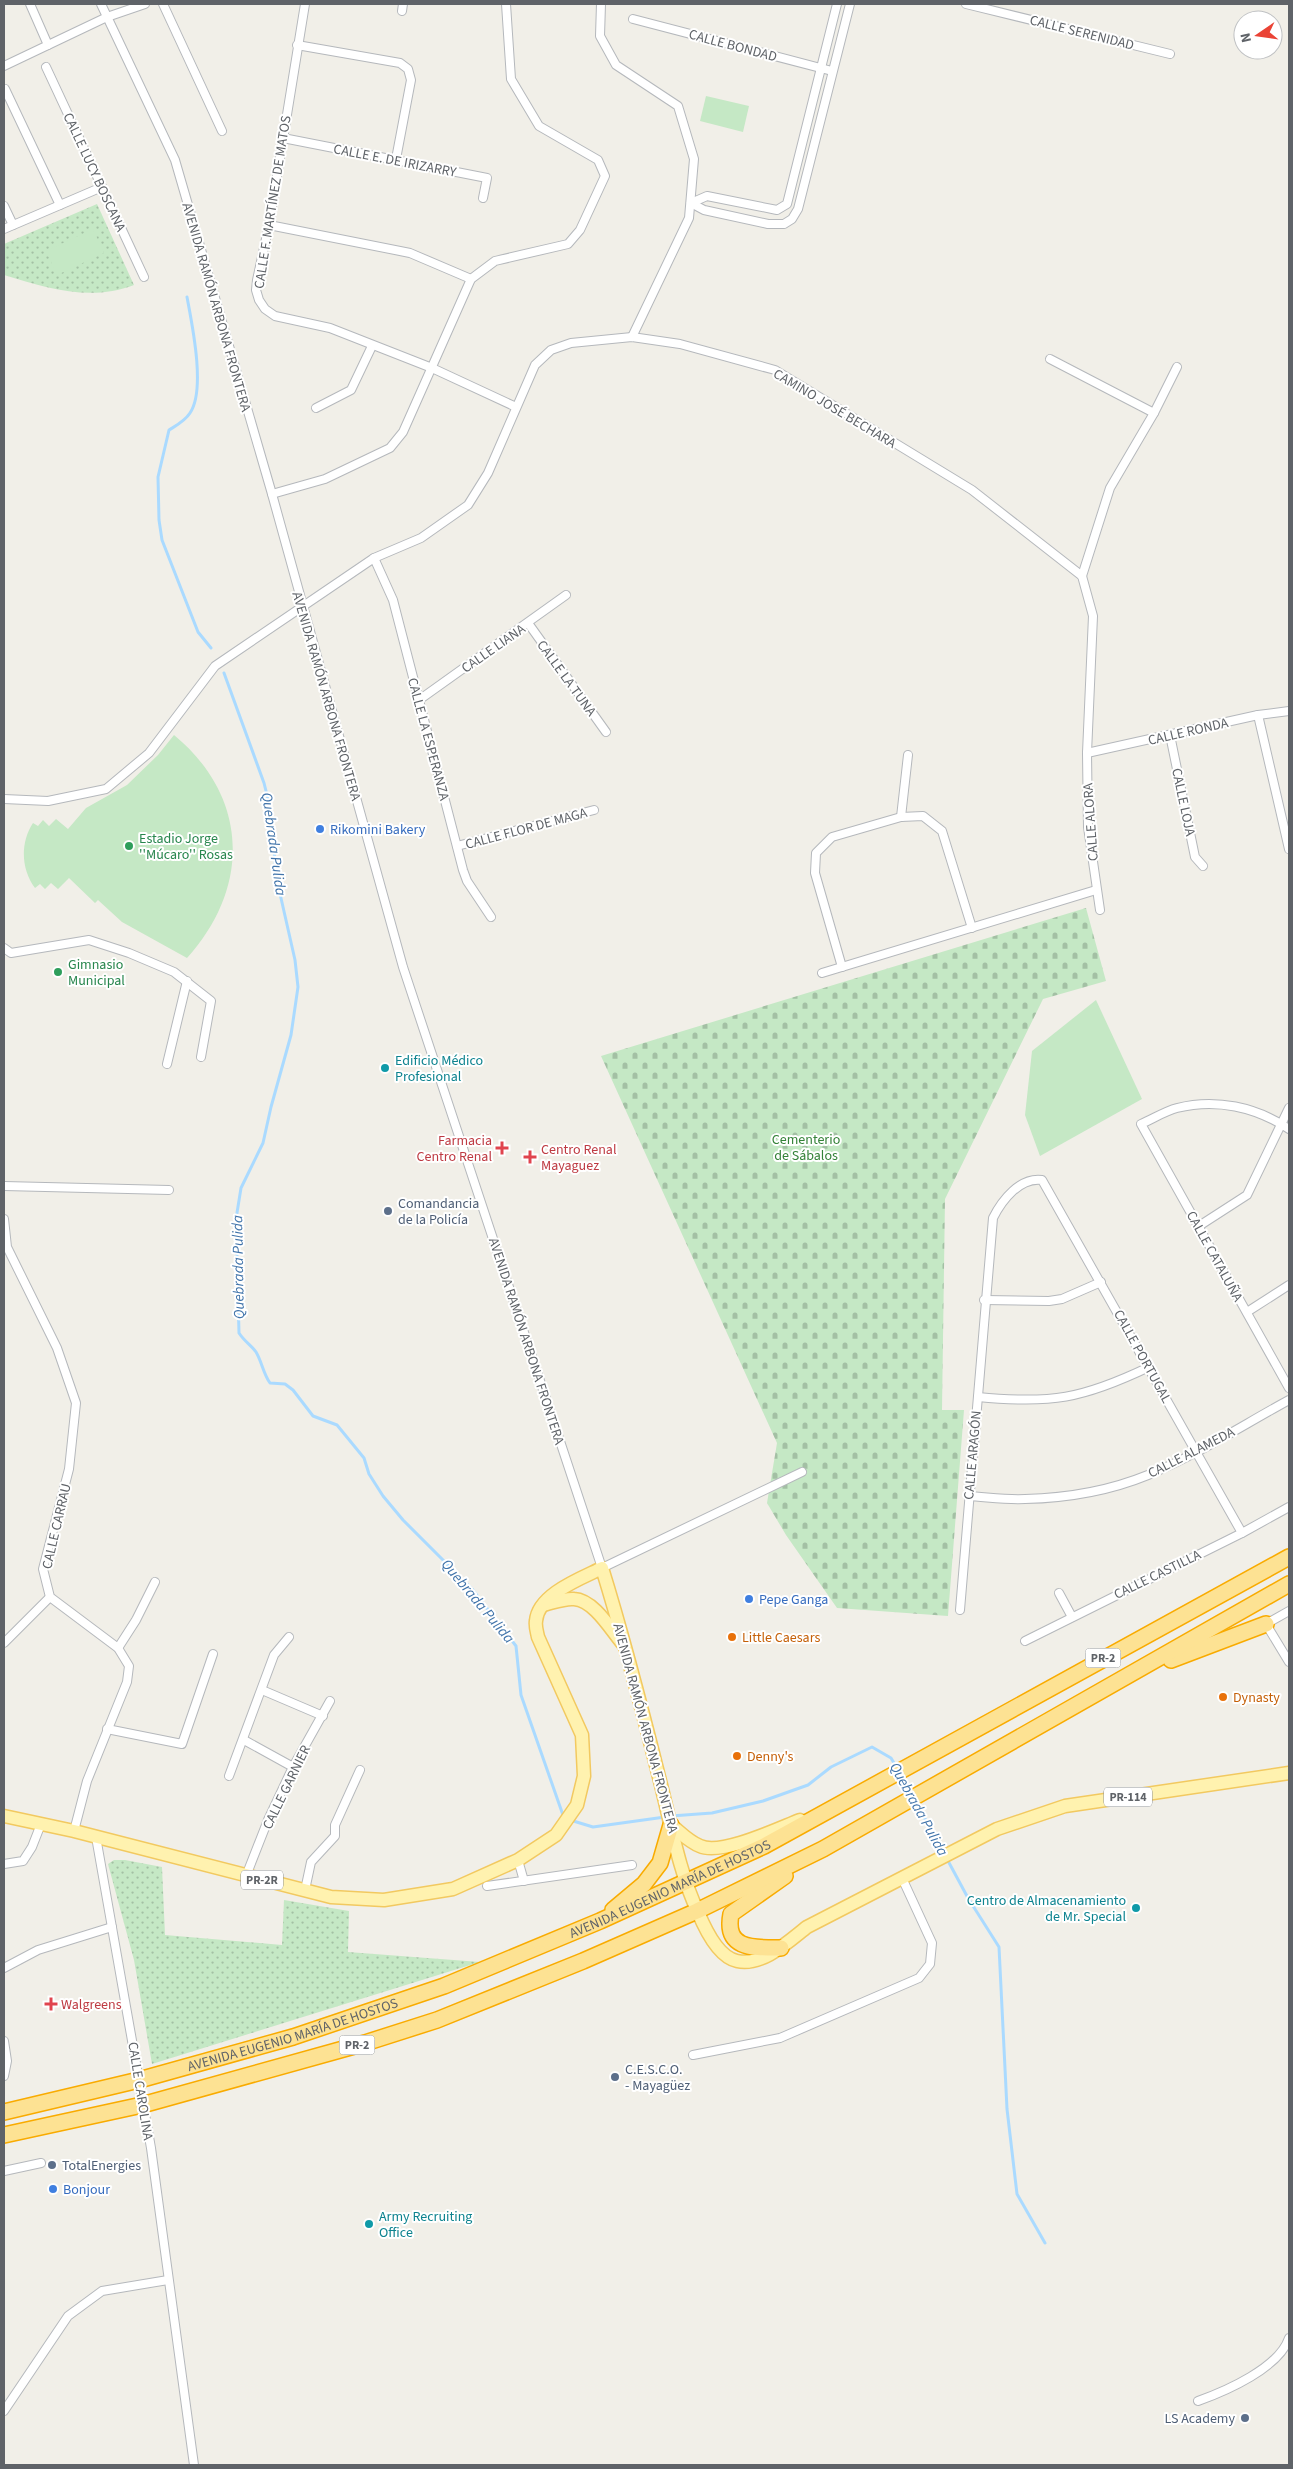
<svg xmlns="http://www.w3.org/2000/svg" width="1293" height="2469" font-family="'Source Sans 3',sans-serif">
  <defs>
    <pattern id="grass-dots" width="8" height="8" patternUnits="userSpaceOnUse" patternTransform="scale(1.25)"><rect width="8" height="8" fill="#c5e8c5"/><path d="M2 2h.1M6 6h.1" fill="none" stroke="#a3c0a4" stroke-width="1.8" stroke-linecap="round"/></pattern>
    <pattern id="cemetery-stones" width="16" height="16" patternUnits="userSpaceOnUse" patternTransform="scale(1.25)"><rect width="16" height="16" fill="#c5e8c5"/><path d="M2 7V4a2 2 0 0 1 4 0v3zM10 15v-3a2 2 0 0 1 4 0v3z" fill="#a3c0a4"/></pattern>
  </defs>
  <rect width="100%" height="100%" fill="#f1efe8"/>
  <g fill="url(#grass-dots)">
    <path d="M97,204L134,285C90,302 47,288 4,275V244Z"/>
    <polygon points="114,1860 125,1860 162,1867 165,1935 282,1945 284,1900 349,1911 348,1952 480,1962 152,2064 134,1960 108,1864"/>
  </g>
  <polygon fill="url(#cemetery-stones)" points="1086,908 1106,981 1043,999 945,1199 942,1410 964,1410 948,1616 837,1608 786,1535 767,1503 777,1443 601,1056"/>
  <g fill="#c5e8c5">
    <polygon points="706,96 749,106 743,132 700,121"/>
    <polygon points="93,229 104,253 57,275 46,251"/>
    <path d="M174,735C249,797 251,887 187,958L122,922L98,900L95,903L69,878L58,889L51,883L45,889L40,884L35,888C21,869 20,843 33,823L38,826L43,820L49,826L56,819L68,829L86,808L127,785L158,755Z"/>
    <polygon points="1096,1000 1142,1099 1040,1156 1025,1115 1032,1051"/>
  </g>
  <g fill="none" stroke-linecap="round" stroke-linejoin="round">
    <g stroke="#aadaff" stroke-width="3">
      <path d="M187,297C192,324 206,390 190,413C185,421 177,425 169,430L158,477L159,520L162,540L198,632L211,648"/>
      <path d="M224,673L264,783L271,811L276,876L295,960L298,987L291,1035L271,1107L263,1143L241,1188L236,1219L239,1333C244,1341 252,1346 256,1352C262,1362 263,1373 270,1383L285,1384L293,1390L313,1416L337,1425L364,1458L369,1474L383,1496L403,1520L472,1589L516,1646L521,1695L564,1818"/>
      <polyline points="902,1776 912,1795"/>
      <polyline points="916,1802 944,1854"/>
      <polyline points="671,1816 712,1813 763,1801 808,1785 831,1767 872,1747 891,1758 897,1768"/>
      <polyline points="570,1820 593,1827 665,1817"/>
      <polyline points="947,1859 968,1898 999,1947 1007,2109 1017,2194 1045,2243"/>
    </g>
    <g stroke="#b5b8bc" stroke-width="10">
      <g id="street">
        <polyline points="30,4 48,45"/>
        <polyline points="101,4 175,160 272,494 403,967 602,1568 802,1472"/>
        <polyline points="163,4 222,131"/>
        <polyline points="305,4 269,225 257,280 256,290 259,300 265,309 275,316 330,328 432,368 516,407"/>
        <polyline points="601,4 600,36 616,65 678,106 694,159 689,218 632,337"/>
        <polyline points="966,4 1170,54"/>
        <polyline points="402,11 403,4"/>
        <polyline points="633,19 832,71"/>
        <polyline points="297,45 400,63 408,69 411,80 396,159"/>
        <polyline points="4,66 107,17 145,4"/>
        <polyline points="46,67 144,277"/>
        <polyline points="5,89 60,205"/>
        <polyline points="283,138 487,178 483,198"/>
        <polyline points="691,203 704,210 768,224 784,224 792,219 798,209 850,4"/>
        <polyline points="691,203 707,196 777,210 787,204 837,4"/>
        <polyline points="4,206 13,225"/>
        <polyline points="269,225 410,253 471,279"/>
        <polyline points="4,229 102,187"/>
        <polyline points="1050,359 1154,413"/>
        <polyline points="316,408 351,390 372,346"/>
        <polyline points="272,494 325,479 390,448 403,432 471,279 495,261 568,244 580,230 605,176 598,160 539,126 511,79 506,4"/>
        <polyline points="374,558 393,600 463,870 467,881 491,917"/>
        <polyline points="1082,576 1110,488 1154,413 1177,367"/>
        <polyline points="528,623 606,732"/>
        <polyline points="419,700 566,595"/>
        <polyline points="1258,715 1289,849"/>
        <polyline points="1170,735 1195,857 1203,866"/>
        <polyline points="1087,753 1258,715 1289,711"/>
        <polyline points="4,799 48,801 106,789 149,753 215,666 374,558 421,538 468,505 488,473 535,365 551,350 571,343 632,337 680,344 775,370 972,490 1082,576 1093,616 1087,753 1088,827 1100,910"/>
        <polyline points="901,817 908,755"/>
        <polyline points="457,846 594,810"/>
        <polyline points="4,948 11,953 89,940 129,953 174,972 211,1001 201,1057"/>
        <polyline points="842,967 815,873 816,853 832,837 901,817 923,816 942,831 972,928"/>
        <polyline points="822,973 1096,890"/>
        <polyline points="167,1064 187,981"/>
        <path d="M1289,1129C1256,1107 1216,1098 1177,1108C1165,1111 1153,1119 1141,1124L1289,1388"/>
        <polyline points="4,1186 169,1190"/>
        <polyline points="4,1219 7,1247 57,1348 76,1403 69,1469 43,1569 50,1597 118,1648 129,1666 127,1682 87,1781 74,1831"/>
        <polyline points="1199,1226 1247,1195 1289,1108"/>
        <polyline points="984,1300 1049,1301 1062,1299 1101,1282"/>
        <polyline points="1247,1312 1289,1285"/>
        <path d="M978,1397C1051,1404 1082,1399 1149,1367"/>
        <path d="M968,1496C987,1497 1006,1500 1025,1499C1067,1498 1109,1491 1148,1475C1197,1455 1243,1425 1289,1400"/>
        <polyline points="1059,1593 1072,1617"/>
        <path d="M960,1610L993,1218C1002,1200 1020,1177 1042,1180L1242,1533"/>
        <polyline points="1289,1611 1266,1624 1289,1662"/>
        <polyline points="1025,1641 1242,1533 1289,1507"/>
        <polyline points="4,1643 50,1597"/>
        <polyline points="118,1648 136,1620 155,1582"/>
        <polyline points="262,1690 323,1716"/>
        <polyline points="107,1729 182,1744 213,1654"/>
        <polyline points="244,1740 293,1767"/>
        <polyline points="229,1776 274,1655 289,1637"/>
        <polyline points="96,1837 151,2148 194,2465"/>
        <polyline points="518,1860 524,1881"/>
        <polyline points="4,1864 23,1861 32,1847 41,1824"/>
        <polyline points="246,1876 268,1820 293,1767 330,1701"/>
        <polyline points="487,1886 632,1865"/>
        <polyline points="305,1890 311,1862 335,1836 335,1825 360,1770"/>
        <polyline points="4,1968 38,1950 112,1927"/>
        <polyline points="4,2041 7,2061 4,2076"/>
        <polyline points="693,2055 780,2038 919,1978 930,1964 932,1943 902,1878"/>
        <polyline points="4,2171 41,2163"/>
        <path d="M1198,2401C1226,2391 1279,2368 1289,2338"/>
        <polyline points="4,2411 68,2316 102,2291 168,2280"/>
      </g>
    </g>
    <g stroke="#f2c960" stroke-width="15">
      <g id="primary">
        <path d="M543,1605C552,1603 565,1598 574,1599C594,1600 611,1630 623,1644"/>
        <path d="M4,1816L74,1831L331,1897L384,1900L453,1889L518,1860L556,1835L577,1805L584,1776L582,1735L538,1637C537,1632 535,1626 536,1621C538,1594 582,1578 602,1568C624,1639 642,1709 660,1781C671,1824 679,1872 698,1912C705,1929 718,1957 737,1961C762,1967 789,1941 807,1927L997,1829L1065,1806L1289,1773"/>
        <path d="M671,1825C680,1832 689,1842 700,1846C721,1856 779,1828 800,1820"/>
      </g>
    </g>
    <g stroke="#f9ab00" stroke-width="18">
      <g id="highway">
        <polyline points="1171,1660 1266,1624"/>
        <polyline points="613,1910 644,1884 660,1863 671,1825"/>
        <path d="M781,1948C754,1948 724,1950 731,1914L785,1876"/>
        <path id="s1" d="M4,2112L139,2080L293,2037L444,1986L600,1921L764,1846L1289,1557"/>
        <polyline points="4,2135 142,2105 365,2043 437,2020 583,1961 697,1911 823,1849 1289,1584"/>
      </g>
    </g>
    <use href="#street" stroke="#fff" stroke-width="8"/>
    <use href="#primary" stroke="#fff2af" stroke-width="12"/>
    <use href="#highway" stroke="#fde293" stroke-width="15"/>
  </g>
  <g fill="#3f7fe0" stroke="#fff" stroke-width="2">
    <circle cx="320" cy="829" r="5"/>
    <circle cx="749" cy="1599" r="5"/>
    <circle cx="53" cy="2189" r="5"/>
  </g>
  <g fill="#2e9e5b" stroke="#fff" stroke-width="2">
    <circle cx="129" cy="846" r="5"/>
    <circle cx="58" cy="972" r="5"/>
  </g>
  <g fill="#0f9aa8" stroke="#fff" stroke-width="2">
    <circle cx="385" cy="1068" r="5"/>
    <circle cx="1136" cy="1908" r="5"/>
    <circle cx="369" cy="2224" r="5"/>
  </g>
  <g fill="#e0444e" stroke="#fff" stroke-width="2">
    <path d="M499.5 1140.5h5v5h5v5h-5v5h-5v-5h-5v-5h5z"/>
    <path d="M527.5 1149.5h5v5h5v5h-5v5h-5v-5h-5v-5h5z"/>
    <path d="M48.5 1996.5h5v5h5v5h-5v5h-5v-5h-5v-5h5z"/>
  </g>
  <g fill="#5c6f8a" stroke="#fff" stroke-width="2">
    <circle cx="388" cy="1211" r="5"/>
    <circle cx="615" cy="2077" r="5"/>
    <circle cx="52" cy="2165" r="5"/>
    <circle cx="1245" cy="2418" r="5"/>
  </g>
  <g fill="#e8710a" stroke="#fff" stroke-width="2">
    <circle cx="732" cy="1637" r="5"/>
    <circle cx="1223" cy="1697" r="5"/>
    <circle cx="737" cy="1756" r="5"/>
  </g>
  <g text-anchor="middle" stroke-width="4" stroke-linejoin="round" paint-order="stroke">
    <g fill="#fff" stroke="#8f9295" stroke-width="1">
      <rect x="1085.5" y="1648.5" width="35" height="19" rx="4"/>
      <rect x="1104" y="1787.5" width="48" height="19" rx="4"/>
      <rect x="241" y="1870.5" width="42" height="19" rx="4"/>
      <rect x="339.5" y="2035.5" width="35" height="19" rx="4"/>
    </g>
    <g font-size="12" font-weight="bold" fill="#5f6368">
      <text x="1103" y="1662">PR-2</text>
      <text x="1128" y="1801">PR-114</text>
      <text x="262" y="1884">PR-2R</text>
      <text x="357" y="2049">PR-2</text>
    </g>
    <g font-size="14" fill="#5f6368" stroke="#fff">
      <text transform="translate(1082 32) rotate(14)" y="5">CALLE SERENIDAD</text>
      <text transform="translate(733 45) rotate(15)" y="5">CALLE BONDAD</text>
      <text transform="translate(395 160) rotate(11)" y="5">CALLE E. DE IRIZARRY</text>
      <text transform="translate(95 172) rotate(65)" y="5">CALLE LUCY BOSCANA</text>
      <text transform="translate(272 202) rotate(-81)" y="5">CALLE F. MARTÍNEZ DE MATOS</text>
      <text transform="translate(217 307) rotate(74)" y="5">AVENIDA RAMÓN ARBONA FRONTERA</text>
      <text transform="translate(835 408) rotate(31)" y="5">CAMINO JOSÉ BECHARA</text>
      <text transform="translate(493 648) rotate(-35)" y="5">CALLE LIANA</text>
      <text transform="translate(567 678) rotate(54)" y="5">CALLE LA TUNA</text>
      <text transform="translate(327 696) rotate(74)" y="5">AVENIDA RAMÓN ARBONA FRONTERA</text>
      <text transform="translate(1188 731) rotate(-13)" y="5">CALLE RONDA</text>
      <text transform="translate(429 739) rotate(75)" y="5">CALLE LA ESPERANZA</text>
      <text transform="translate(1184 802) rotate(78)" y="5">CALLE LOJA</text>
      <text transform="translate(1090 822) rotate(-94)" y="5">CALLE ALORA</text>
      <text transform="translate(526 828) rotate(-15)" y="5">CALLE FLOR DE MAGA</text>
      <text transform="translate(1215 1256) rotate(61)" y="5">CALLE CATALUÑA</text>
      <text transform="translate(527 1341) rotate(72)" y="5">AVENIDA RAMÓN ARBONA FRONTERA</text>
      <text transform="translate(1143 1356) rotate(61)" y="5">CALLE PORTUGAL</text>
      <text transform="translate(1191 1452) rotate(-27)" y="5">CALLE ALAMEDA</text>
      <text transform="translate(972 1455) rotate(-85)" y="5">CALLE ARAGÓN</text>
      <text transform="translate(56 1526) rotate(-77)" y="5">CALLE CARRAU</text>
      <text transform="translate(1157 1574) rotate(-26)" y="5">CALLE CASTILLA</text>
      <text transform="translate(646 1728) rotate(75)" y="5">AVENIDA RAMÓN ARBONA FRONTERA</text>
      <text transform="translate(286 1787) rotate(-64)" y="5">CALLE GARNIER</text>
      <text dy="5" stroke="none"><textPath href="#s1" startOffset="704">AVENIDA EUGENIO MARÍA DE HOSTOS</textPath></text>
      <text dy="5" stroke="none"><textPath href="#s1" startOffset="299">AVENIDA EUGENIO MARÍA DE HOSTOS</textPath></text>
      <text transform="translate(141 2091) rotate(81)" y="5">CALLE CAROLINA</text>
    </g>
    <g font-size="14" fill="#366cbe" stroke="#fff" text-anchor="start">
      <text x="330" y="834">Rikomini Bakery</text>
      <text x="759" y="1604">Pepe Ganga</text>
      <text x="63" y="2194">Bonjour</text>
    </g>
    <g font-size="14" fill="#27864d" stroke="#fff" text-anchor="start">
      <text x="139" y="843">Estadio Jorge<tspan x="139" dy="16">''Múcaro'' Rosas</tspan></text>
      <text x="68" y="969">Gimnasio<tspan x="68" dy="16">Municipal</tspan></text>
    </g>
    <g font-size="14" fill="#0d838f" stroke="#fff" text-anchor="start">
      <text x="395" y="1065">Edificio Médico<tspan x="395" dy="16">Profesional</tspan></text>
      <text x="1126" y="1905" text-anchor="end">Centro de Almacenamiento<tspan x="1126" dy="16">de Mr. Special</tspan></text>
      <text x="379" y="2221">Army Recruiting<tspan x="379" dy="16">Office</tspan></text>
    </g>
    <g font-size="14" fill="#348238" stroke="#fff">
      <text x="806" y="1144">Cementerio<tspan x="806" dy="16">de Sábalos</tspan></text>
    </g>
    <g font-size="14" fill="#be3a42" stroke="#fff" text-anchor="start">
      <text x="492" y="1145" text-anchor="end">Farmacia<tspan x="492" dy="16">Centro Renal</tspan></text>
      <text x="541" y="1154">Centro Renal<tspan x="541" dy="16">Mayaguez</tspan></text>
      <text x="61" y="2009">Walgreens</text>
    </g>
    <g font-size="14" fill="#4e5e75" stroke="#fff" text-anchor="start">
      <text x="398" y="1208">Comandancia<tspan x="398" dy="16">de la Policía</tspan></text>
      <text x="625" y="2074">C.E.S.C.O.<tspan x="625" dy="16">- Mayagüez</tspan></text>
      <text x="62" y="2170">TotalEnergies</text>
      <text x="1235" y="2423" text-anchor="end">LS Academy</text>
    </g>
    <g font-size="14" fill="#c56008" stroke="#fff" text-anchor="start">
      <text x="742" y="1642">Little Caesars</text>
      <text x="1233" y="1702">Dynasty</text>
      <text x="747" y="1761">Denny's</text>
    </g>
    <g font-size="15" font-style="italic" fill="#4174aa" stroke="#fff">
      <text transform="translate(274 844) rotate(82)" y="5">Quebrada Pulida</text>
      <text transform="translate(238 1267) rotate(-91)" y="5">Quebrada Pulida</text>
      <text transform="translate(478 1601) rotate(50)" y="5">Quebrada Pulida</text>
      <text transform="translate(919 1809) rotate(61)" y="5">Quebrada Pulida</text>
    </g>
  </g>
  <rect width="1293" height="2469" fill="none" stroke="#5f6368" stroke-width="10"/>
  <g transform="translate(1258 35) rotate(257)"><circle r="24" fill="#ffffff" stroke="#bfc1c3"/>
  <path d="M0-4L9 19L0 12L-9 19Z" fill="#ea4335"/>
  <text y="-8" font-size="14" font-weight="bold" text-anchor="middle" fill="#5f6368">N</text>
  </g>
</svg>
